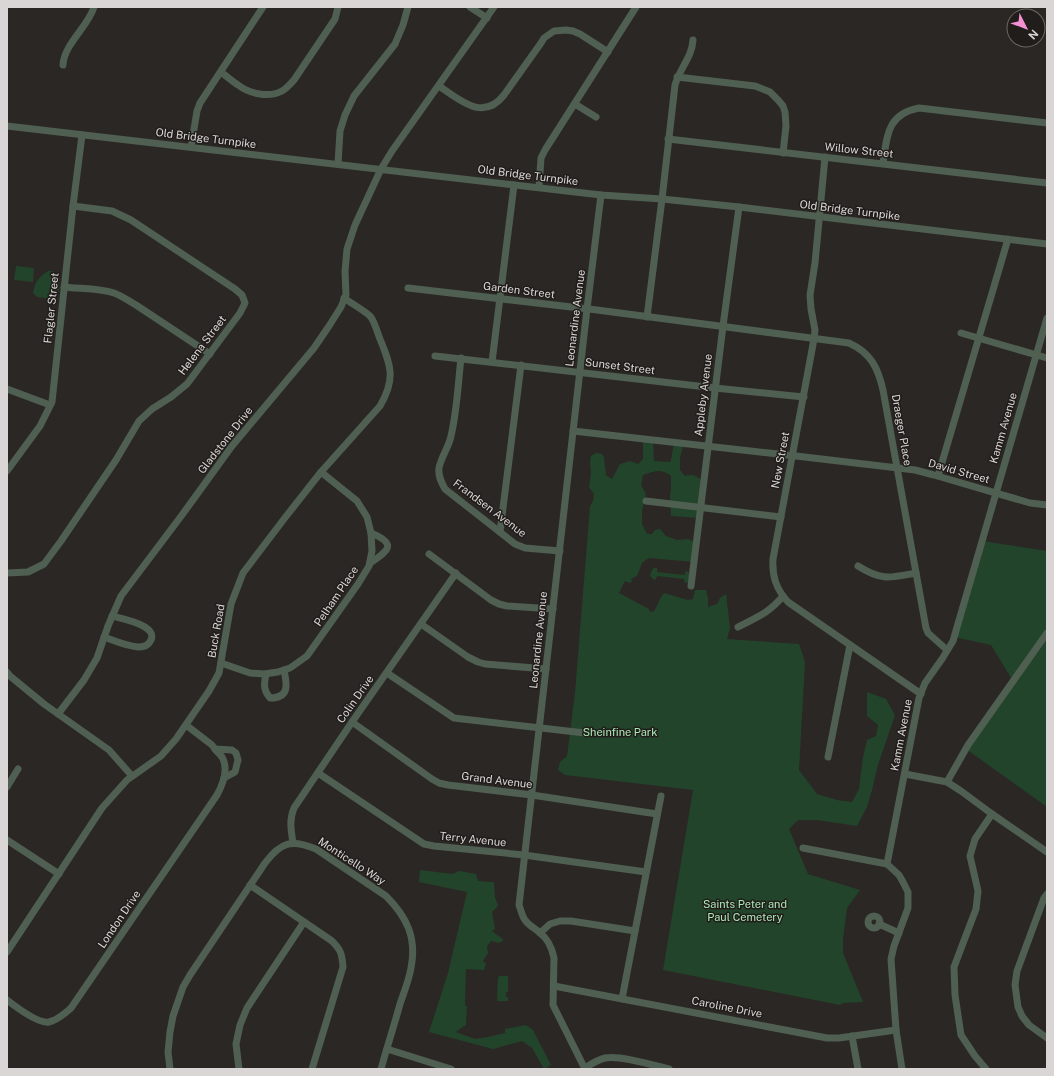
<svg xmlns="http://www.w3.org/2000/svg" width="1054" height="1076" font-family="'Public Sans',sans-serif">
  <rect width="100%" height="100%" fill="#2b2725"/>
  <g fill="#22442a">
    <polygon points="16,266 34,268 33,282 14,280"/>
    <path d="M48,271H54C59,278 62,293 54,299L37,297L33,293C34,283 39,277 48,271Z"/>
    <path d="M643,439L653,440L654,461L670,462L671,460L674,443L684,444L680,457V470L685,476C694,473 698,477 704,482L700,518L671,516L670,495L671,489V476C661,468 655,471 643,475L641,485L646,494L642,511V524L647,534H652L655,530L660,529L666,536L677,540L688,539L697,543L694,562L649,558L642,563L637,576L631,579L632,581L630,583L625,581L619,593L649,609L650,612L654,611C658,605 659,599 664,593L688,600L693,599L695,590H706L708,598V607L717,604L720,598L726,594L730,628L727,639L799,644L805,662L799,770L817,794L837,800L852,802L859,789L863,757L867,740L876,736L878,725L867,716V692L886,699L895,715L878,765L872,790L867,807L857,826L817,820H798L789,829L808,874L860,890L847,908L843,939V953L863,1002L843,1003L840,1005L663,970L693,790L565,775L558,770L560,762L567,756L575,693L590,506L593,501L594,494L589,487L591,474L590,462L591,456L596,453L602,454L604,457L606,475L612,479L620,464L630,461L638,464L643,459Z"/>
    <polygon points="982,541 1047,551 1047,807 966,749 1013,681 991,645 954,637"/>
    <polygon points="654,568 657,568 657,572 685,575 685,572 687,571 690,574 688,582 685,583 684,579 657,576 656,579 654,580 652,578 650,575 652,570"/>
    <polygon points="420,870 453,874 459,871 476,874 478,881 494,882 495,897 498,906 492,912 495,929 492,931 504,940 499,943 491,941 487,947 488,953 483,961 486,964 484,970 466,969 465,1006 467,1006 466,1025 461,1028 456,1032 475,1039 488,1037 505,1033 505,1029 526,1025 533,1030 551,1065 544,1069 532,1048 522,1041 493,1049 429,1032 448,973 467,892 419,882"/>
    <polygon points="500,976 508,976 508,992 506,992 506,997 508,997 508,1001 497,1001 498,977"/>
  </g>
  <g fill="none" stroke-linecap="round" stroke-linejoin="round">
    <g stroke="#4f5f51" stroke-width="7">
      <polyline points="470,7 487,18"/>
      <path d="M63,65C64,44 88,27 94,7"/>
      <path d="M221,72C226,76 232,81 238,85C250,94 269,98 282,91C287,88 290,84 294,80L335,19L338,7"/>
      <polyline points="677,77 755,86 770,92 779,101 783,106 785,112 786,126 783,153"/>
      <path d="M439,86C460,100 483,122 504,95L541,43L544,38L554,31L566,30L573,31L580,34L608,52"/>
      <polyline points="575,104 596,117"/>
      <polyline points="7,126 601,195 662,199 739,207 1047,244"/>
      <polyline points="668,139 1047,183"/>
      <polyline points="191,147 197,111 200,103 263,7"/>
      <path d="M825,157L815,263L810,295L811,309L815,330L814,339L773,559C772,576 776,589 788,602L921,694"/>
      <path d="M883,163C887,136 887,114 919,108L1047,123"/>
      <polyline points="338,164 340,131 345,115 354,96 395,44 403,25 408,7"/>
      <polyline points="539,187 541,158 545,150 636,7"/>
      <path d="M64,287C80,289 98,288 114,293C122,296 129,301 136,305L210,354"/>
      <path d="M408,288L597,310L849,343C871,353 878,368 883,390L926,628L928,633L947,650"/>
      <path d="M647,317L662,199L675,85C680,68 692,57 693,40"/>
      <polyline points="961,333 1047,358"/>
      <polyline points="435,356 715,388 804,397"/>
      <path d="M461,358C458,384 457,411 451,436C449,447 441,457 439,468C438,476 441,482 445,489L515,544L525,548L560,551"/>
      <polyline points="492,362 514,185"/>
      <polyline points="7,389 50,405"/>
      <polyline points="573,431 796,456 915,470 934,475 1030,503 1047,505"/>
      <polyline points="7,471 40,426 52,402 73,206 82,135"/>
      <polyline points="938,476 1008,239"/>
      <polyline points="646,501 781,517"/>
      <polyline points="500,532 521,365"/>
      <polyline points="429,554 491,600 499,604 507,606 553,609"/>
      <path d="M370,563C388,551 398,544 371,533"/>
      <path d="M858,566C882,581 889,578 916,573"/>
      <polyline points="7,573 28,572 44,564 61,541 116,460 139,421 152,409 171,397 187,384 240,313 245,303 242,295 235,289 131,220 112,211 73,206"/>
      <polyline points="691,586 723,326 739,207"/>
      <polyline points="421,624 468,657 478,662 485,664 546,669"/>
      <path d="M738,627C757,617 769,613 783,596"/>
      <path d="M104,637C115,641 126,646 138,647C142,647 147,646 149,643C163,626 122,619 112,616"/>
      <polyline points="221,663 250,673 264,674 278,672 290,668 307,656 358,584 369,566 372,551 371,533 367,517 357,501 321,472"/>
      <polyline points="7,672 10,676 44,704 109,750 132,776"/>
      <polyline points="387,673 454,718 585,733"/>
      <path d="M266,674C264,684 263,690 270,698C290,698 287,684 284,670"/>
      <polyline points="58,714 84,680 97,658 108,626 121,596 182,515 232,446 314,348 329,326 341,307 346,295 345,271 347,249 355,225 381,169 392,151 494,7"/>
      <polyline points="352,722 432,779 439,783 448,785 532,795 657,814"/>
      <polyline points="186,725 212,745 215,749 232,750 236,753 238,760 235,772 224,778"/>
      <polyline points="828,757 850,645"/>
      <polyline points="318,773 424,844 434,846 524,855 646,872"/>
      <polyline points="905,774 947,782 961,791 992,814 1047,852"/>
      <polyline points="947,782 968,745 1047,633"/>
      <polyline points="7,787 18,769"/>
      <polyline points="7,840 59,874"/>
      <path d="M293,843C291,830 289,820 294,808L352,722L456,573"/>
      <polyline points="803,848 887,864 899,875 903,882 908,892 908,908 894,946 891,959 896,1030 902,1069"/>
      <polyline points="887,864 919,698 925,683 942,659 953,641 1047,318"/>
      <path d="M250,885L332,941C341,950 342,954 343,967L312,1069"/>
      <polyline points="1047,894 1044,898 1017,971 1015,985 1018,1007 1022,1016 1029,1025 1047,1038"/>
      <circle cx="874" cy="922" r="6"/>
      <polyline points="879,924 899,933"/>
      <polyline points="540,933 550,924 560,921 571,921 635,931"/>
      <path d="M7,952L102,808L127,780L161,756L176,739L209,691L219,673L231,604L243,573L284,519L321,472L380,406C396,379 391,366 380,339C377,332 375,322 370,316C365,311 351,303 344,298"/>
      <polyline points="554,986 827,1038 839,1038 896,1030"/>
      <polyline points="622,999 661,796"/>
      <path d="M7,1000C16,1007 38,1024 49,1022C58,1020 65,1013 71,1008L217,795C223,784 229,769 222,757C220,754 217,752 215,749"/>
      <polyline points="852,1036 858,1069"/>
      <polyline points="387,1049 451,1069"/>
      <path d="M585,1068C591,1064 597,1060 605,1058C619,1055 653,1065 669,1069"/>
      <path d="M170,1069L168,1052L170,1032L173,1016L183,987L190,975L265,863C281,842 291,839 316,849L386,896C407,917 417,938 411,968C409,980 404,992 400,1004C394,1026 387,1047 381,1069"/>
      <polyline points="239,1069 236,1044 240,1025 247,1008 304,922"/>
      <path d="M585,1069L553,1005L554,958C552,948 548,939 540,933C535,928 529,926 525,920C522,916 521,910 519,905L587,309L601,195"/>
      <polyline points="986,1069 975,1056 961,1035 955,995 954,967 976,909 978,891 970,856 975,839 992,814"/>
    </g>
  </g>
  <g text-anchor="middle" stroke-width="3" stroke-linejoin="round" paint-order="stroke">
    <g font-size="11" fill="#d9d6d5" stroke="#211d1b">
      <text transform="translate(206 138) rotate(7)" y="4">Old Bridge Turnpike</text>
      <text transform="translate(859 150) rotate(6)" y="4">Willow Street</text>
      <text transform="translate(528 175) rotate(7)" y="4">Old Bridge Turnpike</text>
      <text transform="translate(850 210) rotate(7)" y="4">Old Bridge Turnpike</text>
      <text transform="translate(519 290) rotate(7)" y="4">Garden Street</text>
      <text transform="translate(51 308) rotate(-84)" y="4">Flagler Street</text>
      <text transform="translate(575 318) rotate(-83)" y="4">Leonardine Avenue</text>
      <text transform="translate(202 345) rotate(-53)" y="4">Helena Street</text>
      <text transform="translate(620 366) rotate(7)" y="4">Sunset Street</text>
      <text transform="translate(703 395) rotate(-83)" y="4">Appleby Avenue</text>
      <text transform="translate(1003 428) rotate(-74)" y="4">Kamm Avenue</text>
      <text transform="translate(902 430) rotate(80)" y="4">Draeger Place</text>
      <text transform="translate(225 440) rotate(-52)" y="4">Gladstone Drive</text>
      <text transform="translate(780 460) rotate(-79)" y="4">New Street</text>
      <text transform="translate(959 471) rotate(16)" y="4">David Street</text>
      <text transform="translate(490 508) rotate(37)" y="4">Frandsen Avenue</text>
      <text transform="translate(336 596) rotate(-56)" y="4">Pelham Place</text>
      <text transform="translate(216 631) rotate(-80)" y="4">Buck Road</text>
      <text transform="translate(538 640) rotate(-84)" y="4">Leonardine Avenue</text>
      <text transform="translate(355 699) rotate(-55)" y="4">Colin Drive</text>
      <text transform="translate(901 735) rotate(-79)" y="4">Kamm Avenue</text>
      <text transform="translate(497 780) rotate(7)" y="4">Grand Avenue</text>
      <text transform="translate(473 839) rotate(6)" y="4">Terry Avenue</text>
      <text transform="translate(352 861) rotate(33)" y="4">Monticello Way</text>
      <text transform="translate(119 919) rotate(-56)" y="4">London Drive</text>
      <text transform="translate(727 1007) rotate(11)" y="4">Caroline Drive</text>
    </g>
    <g font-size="11" fill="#abe9b6" stroke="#211d1b">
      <text x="620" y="736">Sheinfine Park</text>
      <text x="745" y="908">Saints Peter and<tspan x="745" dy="13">Paul Cemetery</tspan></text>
    </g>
  </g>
  <rect width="1054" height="1076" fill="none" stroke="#d9d6d5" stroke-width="16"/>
  <g transform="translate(1026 28) rotate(132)"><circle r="19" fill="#211d1b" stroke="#6b6765"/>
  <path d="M0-3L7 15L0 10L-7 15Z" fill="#f491d3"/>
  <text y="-6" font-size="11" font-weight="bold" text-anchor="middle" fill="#d9d6d5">N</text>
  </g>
</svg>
